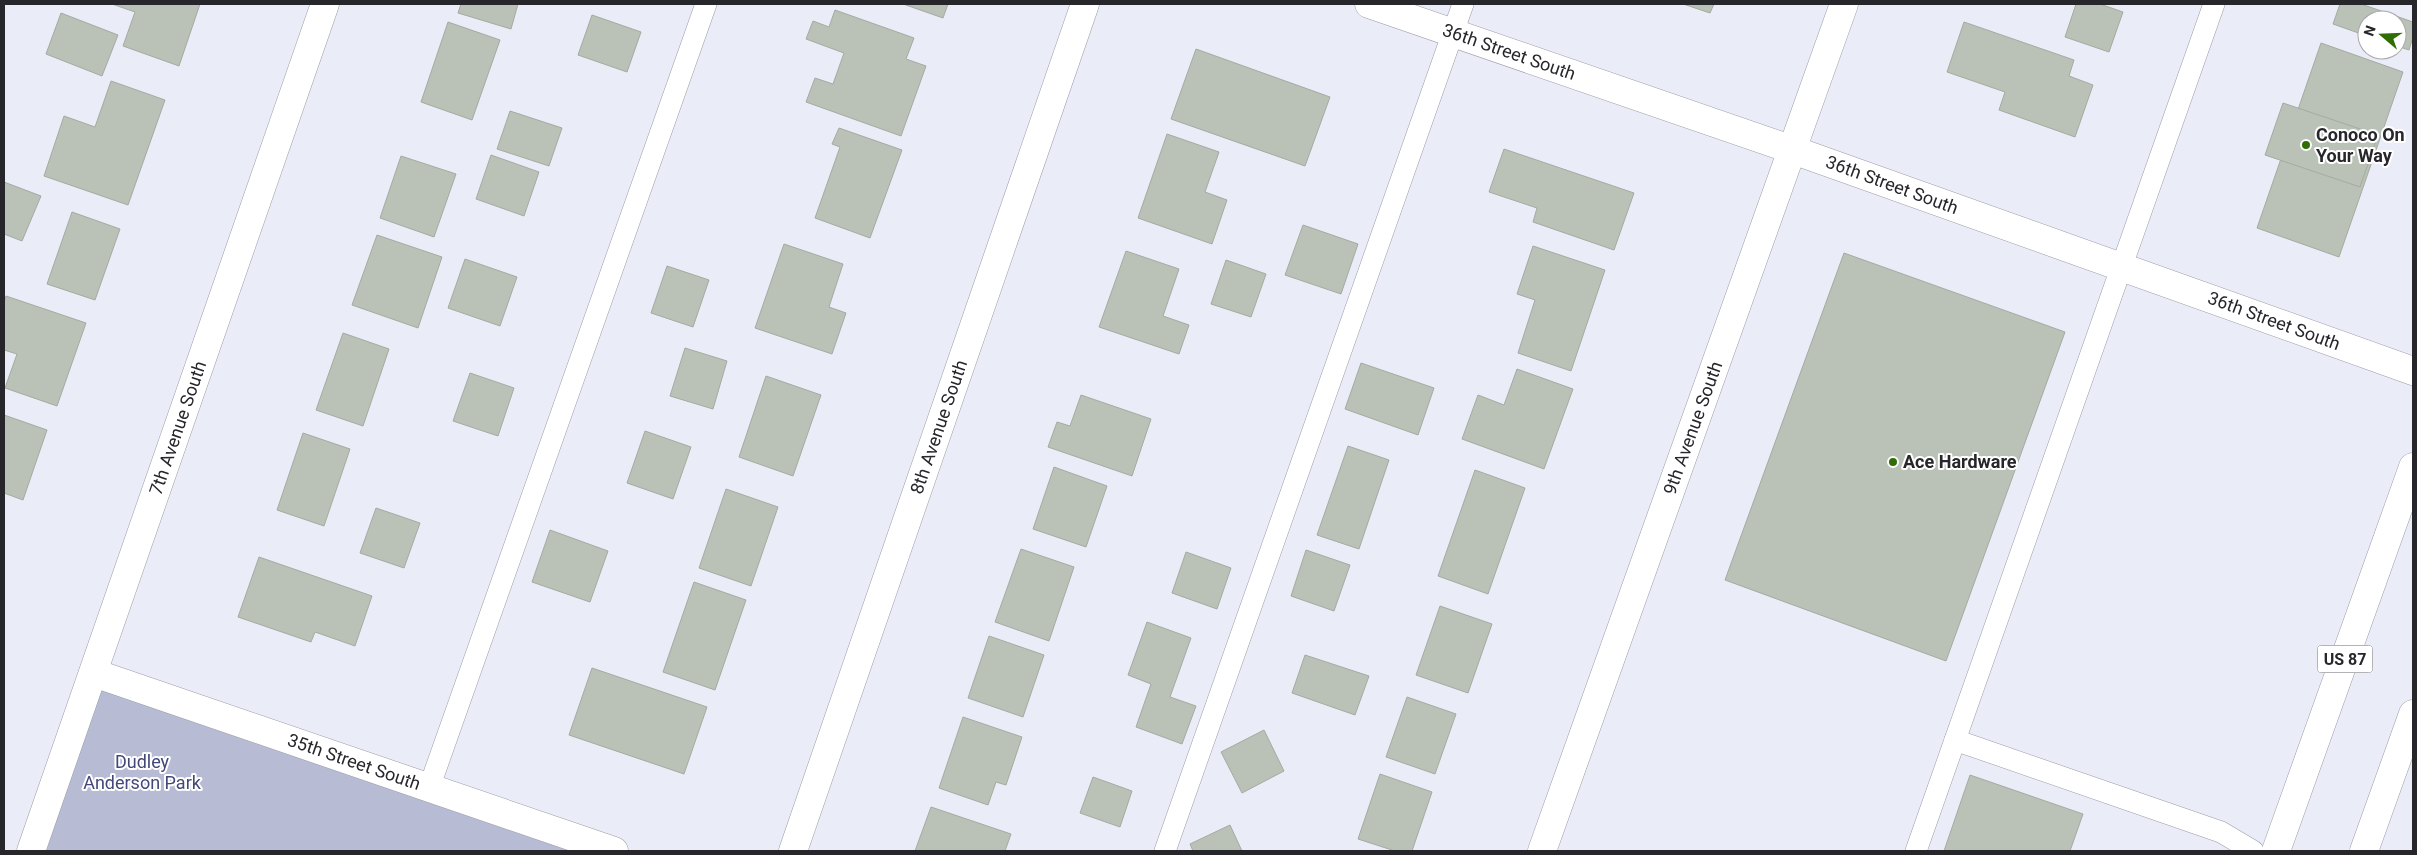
<svg xmlns="http://www.w3.org/2000/svg" width="2417" height="855" font-family="Roboto,sans-serif">
  <rect width="100%" height="100%" fill="#eaecf8"/>
  <polygon fill="#b7bbd3" points="94,673 609,851 31,851"/>
  <g fill="#bac1b7" stroke="#a4aba1">
    <polygon points="112,4 200,4 179,66 123,46 135,12"/>
    <polygon points="461,4 518,4 511,29 458,13"/>
    <polygon points="903,4 948,4 943,18"/>
    <polygon points="1683,4 1714,4 1710,13"/>
    <polygon points="2076,4 2100,4 2123,12 2109,52 2065,37"/>
    <polygon points="2340,4 2361,4 2413,22 2413,37 2409,50 2397,46 2397,20 2367,20 2367,36 2333,24"/>
    <polygon points="835,10 914,38 906,59 926,66 901,136 806,102 815,78 833,84 844,53 806,39 813,21 829,27"/>
    <polygon points="61,13 118,35 102,76 46,54"/>
    <polygon points="592,15 641,32 627,72 578,55"/>
    <polygon points="448,22 500,40 472,120 421,102"/>
    <polygon points="1964,22 2074,60 2069,76 2093,85 2075,137 1999,110 2005,92 1947,72"/>
    <polygon points="2321,43 2403,72 2339,257 2257,228"/>
    <polygon points="1196,49 1330,97 1305,166 1171,119"/>
    <polygon points="111,81 165,100 128,205 44,176 64,116 95,127"/>
    <polygon points="2283,103 2378,135 2360,187 2265,155"/>
    <polygon points="510,111 562,128 549,166 497,149"/>
    <polygon points="839,128 902,150 870,238 815,218 840,147 832,144"/>
    <polygon points="1167,134 1219,152 1205,192 1227,200 1212,244 1138,218"/>
    <polygon points="1504,149 1634,193 1614,250 1533,222 1537,208 1489,192"/>
    <polygon points="491,155 539,172 524,216 476,199"/>
    <polygon points="401,156 456,174 434,237 380,218"/>
    <polygon points="4,182 41,196 22,241 4,234"/>
    <polygon points="72,212 120,229 95,300 47,284"/>
    <polygon points="1303,225 1358,244 1341,294 1285,275"/>
    <polygon points="377,235 442,257 418,328 352,305"/>
    <polygon points="784,244 843,264 829,307 846,313 832,354 755,328"/>
    <polygon points="1533,246 1605,270 1571,371 1518,353 1535,300 1517,294"/>
    <polygon points="1126,251 1179,269 1163,316 1189,325 1179,354 1099,327"/>
    <polygon points="1844,253 2065,332 1946,661 1725,580"/>
    <polygon points="465,259 517,277 500,326 448,308"/>
    <polygon points="1226,260 1266,274 1251,317 1211,304"/>
    <polygon points="667,266 709,280 693,327 651,313"/>
    <polygon points="6,296 86,323 57,406 5,388 17,354 4,350 4,302"/>
    <polygon points="343,333 389,349 363,426 316,410"/>
    <polygon points="685,348 727,361 713,409 670,396"/>
    <polygon points="1361,363 1434,388 1418,435 1345,409"/>
    <polygon points="1517,369 1573,389 1544,469 1462,439 1478,395 1504,405"/>
    <polygon points="470,373 514,388 498,436 453,421"/>
    <polygon points="766,376 821,395 793,476 739,457"/>
    <polygon points="1081,395 1151,419 1132,476 1048,447 1057,422 1070,426"/>
    <polygon points="4,415 47,430 23,500 4,493"/>
    <polygon points="645,431 691,447 673,499 627,483"/>
    <polygon points="303,433 350,449 324,526 277,510"/>
    <polygon points="1348,446 1389,460 1359,549 1317,535"/>
    <polygon points="1054,467 1107,486 1086,547 1033,529"/>
    <polygon points="1475,470 1525,488 1488,594 1438,576"/>
    <polygon points="726,489 778,507 751,586 699,568"/>
    <polygon points="376,508 420,523 404,568 360,553"/>
    <polygon points="550,530 608,551 590,602 532,582"/>
    <polygon points="1021,549 1074,567 1049,641 995,622"/>
    <polygon points="1306,550 1350,565 1334,611 1291,596"/>
    <polygon points="1186,552 1231,568 1217,609 1172,593"/>
    <polygon points="259,557 372,596 355,646 315,632 311,642 238,617"/>
    <polygon points="694,582 746,600 715,690 663,672"/>
    <polygon points="1440,606 1492,624 1468,693 1416,675"/>
    <polygon points="1147,622 1191,638 1170,697 1196,706 1182,744 1136,727 1151,684 1128,675"/>
    <polygon points="989,636 1044,655 1023,717 968,698"/>
    <polygon points="1305,655 1369,676 1355,715 1292,693"/>
    <polygon points="592,668 707,707 684,774 569,735"/>
    <polygon points="1407,697 1456,714 1435,774 1386,757"/>
    <polygon points="963,717 1022,737 1006,785 996,782 988,805 939,788"/>
    <polygon points="1264,730 1284,771 1242,793 1221,752"/>
    <polygon points="1380,774 1432,792 1412,851 1395,851 1358,839"/>
    <polygon points="1970,775 2083,814 2070,851 1944,851"/>
    <polygon points="1093,777 1132,791 1120,827 1080,813"/>
    <polygon points="931,807 1011,834 1005,851 915,851"/>
    <polygon points="1230,825 1242,851 1193,851 1190,844"/>
  </g>
  <g fill="none" stroke-linecap="round" stroke-linejoin="round">
    <g stroke="#9b9da8" stroke-width="22">
      <g id="lane">
        <polyline points="1955,740 2221,832 2253,851"/>
        <polyline points="429,788 706,4"/>
        <polyline points="1165,851 1463,4"/>
        <polyline points="1916,851 2214,4"/>
      </g>
    </g>
    <g stroke="#9b9da8" stroke-width="29">
      <g id="street">
        <polyline points="1369,4 1793,150 2413,371"/>
        <polyline points="94,673 614,851"/>
        <polyline points="31,851 325,4"/>
        <polyline points="793,851 1085,4"/>
        <polyline points="1542,851 1844,4"/>
      </g>
    </g>
    <g stroke="#9b9da8" stroke-width="29">
      <g id="highway">
        <polyline points="2276,851 2413,467"/>
        <polyline points="2364,851 2413,714"/>
      </g>
    </g>
    <use href="#lane" stroke="#fff" stroke-width="21"/>
    <use href="#street" stroke="#fff" stroke-width="28"/>
    <use href="#highway" stroke="#fff" stroke-width="28"/>
  </g>
  <g fill="#2e6e04" stroke="#fff" stroke-width="2">
    <circle cx="2306" cy="145" r="5"/>
    <circle cx="1893" cy="462" r="5"/>
  </g>
  <g text-anchor="middle" stroke-width="4" stroke-linejoin="round" paint-order="stroke">
    <rect fill="#fff" stroke="#67676b" stroke-width="1" x="2317.5" y="645.5" width="55" height="27" rx="4"/>
    <g font-size="16" font-weight="bold" fill="#26262b">
      <text x="2345" y="665">US 87</text>
    </g>
    <g font-size="18" fill="#26262b" stroke="#fff">
      <text transform="translate(1509 52) rotate(19)" y="6">36th Street South</text>
      <text transform="translate(1892 185) rotate(20)" y="6">36th Street South</text>
      <text transform="translate(2274 321) rotate(20)" y="6">36th Street South</text>
      <text transform="translate(939 427) rotate(-71)" y="6">8th Avenue South</text>
      <text transform="translate(178 428) rotate(-71)" y="6">7th Avenue South</text>
      <text transform="translate(1693 428) rotate(-70)" y="6">9th Avenue South</text>
      <text transform="translate(354 762) rotate(19)" y="6">35th Street South</text>
    </g>
    <g font-size="18" font-weight="bold" fill="#26262b" stroke="#fff" text-anchor="start">
      <text x="2316" y="141">Conoco On<tspan x="2316" dy="21">Your Way</tspan></text>
      <text x="1903" y="468">Ace Hardware</text>
    </g>
    <g font-size="18" fill="#434779" stroke="#fff">
      <text x="142" y="768">Dudley<tspan x="142" dy="21">Anderson Park</tspan></text>
    </g>
  </g>
  <rect width="2417" height="855" fill="none" stroke="#26262b" stroke-width="10"/>
  <g transform="translate(2382 35) rotate(289)"><circle r="24" fill="#ffffff" stroke="#a8a8aa"/>
  <path d="M0-4L9 19L0 12L-9 19Z" fill="#2e6e04"/>
  <text y="-8" font-size="14" font-weight="bold" text-anchor="middle" fill="#26262b">N</text>
  </g>
</svg>
